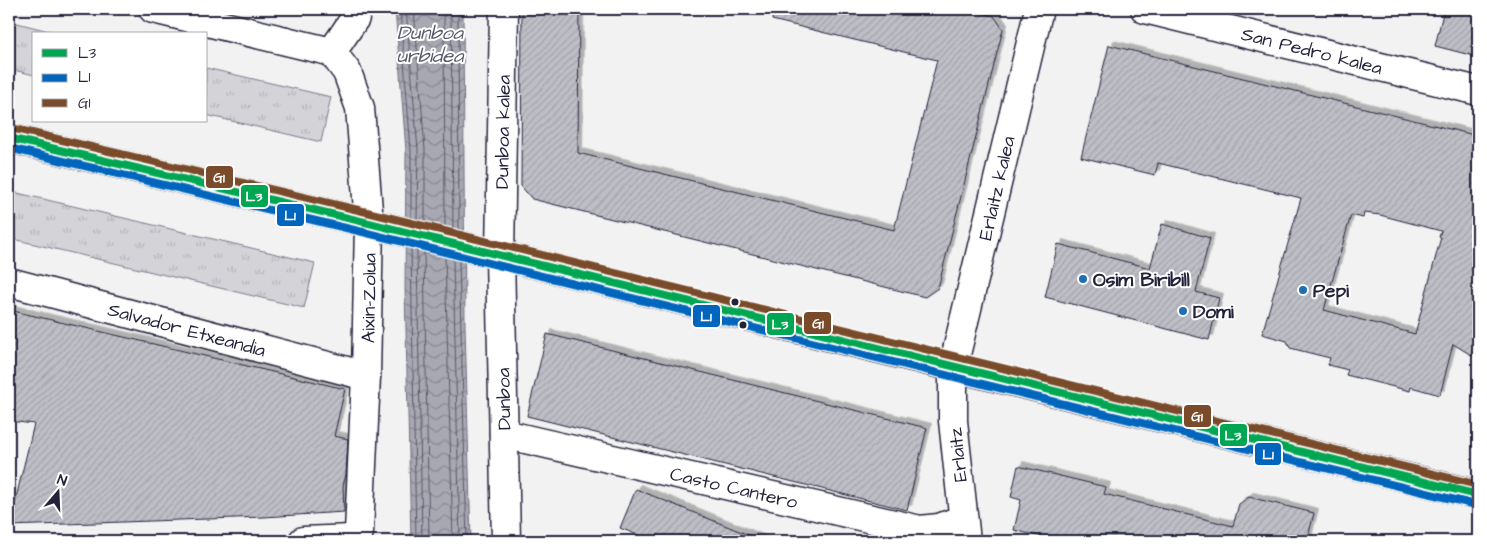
<svg xmlns="http://www.w3.org/2000/svg" width="1487" height="550" font-family="'Architects Daughter',sans-serif">
  <defs>
    <pattern id="grass-tufts" width="24" height="20" patternUnits="userSpaceOnUse" patternTransform="scale(1.25)"><rect width="24" height="20" fill="#d3d3d8"/><path d="M3 7l-1-3M5 7V3M7 7l1-3M15 17l-1-3M17 17v-4M19 17l1-3" fill="none" stroke="#b5b5ba"/></pattern>
    <pattern id="water-waves" width="16" height="10" patternUnits="userSpaceOnUse" patternTransform="scale(1.25)"><rect width="16" height="10" fill="#a8a8b2"/><path d="M0 5q4-4 8 0t8 0" fill="none" stroke="#888892"/></pattern>
    <pattern id="building-hatch" width="6" height="6" patternUnits="userSpaceOnUse" patternTransform="scale(1.25)"><rect width="6" height="6" fill="#bebec6"/><path d="M-1 1l2-2M0 6l6-6M5 7l2-2" fill="none" stroke="#a3a3ab"/></pattern>
    <filter id="shadow"><feDropShadow dx="4.5" dy="-4.5" stdDeviation="0" flood-color="#0004"/></filter>
  </defs>
  <rect width="100%" height="100%" fill="#f2f2f3"/>
  <filter id="ink" filterUnits="userSpaceOnUse"><feTurbulence type="fractalNoise" baseFrequency=".02" numOctaves="2"/><feDisplacementMap in="SourceGraphic" scale="10" xChannelSelector="R" yChannelSelector="G"/><feConvolveMatrix kernelMatrix="1 2 1 2 8 2 1 2 1" color-interpolation-filters="sRGB"/></filter>
  <g filter="url(#ink)">
    <g fill="url(#grass-tufts)" stroke="#7a7a8a">
      <polygon points="9,21 61,34 34,34 34,75 9,69"/>
      <polygon points="206,68 331,97 321,142 206,115"/>
      <polygon points="9,191 315,263 304,308 9,238"/>
    </g>
    <polygon fill="url(#water-waves)" stroke="#727282" points="395,9 463,9 465,326 471,541 411,541 405,289 406,151"/>
    <g fill="none" stroke-linecap="round" stroke-linejoin="round">
      <g stroke="#58586b" stroke-width="1">
        <polyline points="400,9 411,151 411,218"/>
        <polyline points="406,9 418,150 417,219"/>
        <polyline points="414,9 425,150 425,221"/>
        <polyline points="444,9 445,226"/>
        <polyline points="451,9 453,228"/>
        <polyline points="458,9 459,230"/>
        <polyline points="411,249 416,541"/>
        <polyline points="417,250 422,541"/>
        <polyline points="424,252 429,541"/>
        <polyline points="445,257 453,541"/>
        <polyline points="453,259 460,541"/>
        <polyline points="459,261 467,541"/>
      </g>
    </g>
    <g fill="url(#building-hatch)" stroke="#22223b" fill-rule="evenodd" filter="url(#shadow)">
      <polygon points="522,9 579,9 578,153 894,230 937,60 772,20 773,9 965,9 994,16 1003,29 938,288 925,297 532,199 521,186"/>
      <polygon points="1444,9 1478,9 1478,57 1435,46"/>
      <path d="M1109,45L1478,136V359L1453,344L1440,395L1411,387L1410,391L1346,375L1348,370L1328,365L1330,358L1290,348L1287,341L1262,334L1301,198L1158,163L1155,175L1081,157ZM1364,213L1380,215L1441,231L1439,237H1441L1415,334L1324,310L1351,215L1363,218Z"/>
      <polygon points="1162,224 1210,238 1196,292 1219,298 1209,340 1045,297 1058,244 1150,268"/>
      <polygon points="9,310 345,389 334,436 348,439 346,474 343,486 344,512 264,517 9,526 34,424 9,421"/>
      <polygon points="547,334 927,428 907,510 527,416"/>
      <polygon points="1018,466 1106,487 1104,494 1233,526 1239,504 1249,497 1314,513 1307,541 1058,541 1014,530 1021,500 1011,497"/>
      <polygon points="636,489 761,540 761,541 653,541 620,528"/>
    </g>
    <g fill="none" stroke-linecap="round" stroke-linejoin="round">
      <g stroke="#22223b" stroke-width="31">
        <g id="minor">
          <polyline points="153,9 332,52"/>
          <polyline points="504,9 500,256 506,541"/>
          <polyline points="1145,9 1478,91"/>
          <polyline points="332,52 347,72 360,108 369,223 366,376 359,532 350,541"/>
          <polyline points="332,52 355,18 356,9"/>
          <polyline points="9,282 366,376"/>
          <polyline points="504,434 920,530 939,528 963,519"/>
          <polyline points="303,541 352,539"/>
          <polyline points="966,541 953,421 953,367 1039,9"/>
        </g>
      </g>
      <g stroke="#22223b" stroke-width="31">
        <polyline id="secondary" points="9,138 369,223 953,367 1478,495"/>
      </g>
      <use href="#minor" stroke="#fff" stroke-width="28"/>
      <use href="#secondary" stroke="#fff" stroke-width="28"/>
      <g stroke="#fff" stroke-width="11">
        <polyline id="bus-1" points="9,138 369,223 1478,495"/>
      </g>
      <g stroke="#fff" stroke-width="11">
        <polyline id="bus-2" points="9,148 367,233 1476,505"/>
      </g>
      <g stroke="#fff" stroke-width="11">
        <polyline id="bus-3" points="11,128 371,213 1478,485"/>
      </g>
      <use href="#bus-1" stroke="#00a651" stroke-width="8"/>
      <use href="#bus-2" stroke="#0065bd" stroke-width="8"/>
      <use href="#bus-3" stroke="#7a4b2a" stroke-width="8"/>
    </g>
  </g>
  <g fill="#1f6fb2" stroke="#fff" stroke-width="2">
    <circle cx="1083" cy="279" r="5"/>
    <circle cx="1303" cy="290" r="5"/>
    <circle cx="1183" cy="311" r="5"/>
  </g>
  <g fill="#22223b" stroke="#fff" stroke-width="2">
    <circle cx="735" cy="302" r="4.5"/>
    <circle cx="743" cy="325" r="4.5"/>
  </g>
  <g text-anchor="middle" stroke-width="4" stroke-linejoin="round" paint-order="stroke">
    <g font-size="19" fill="#22223b" stroke="#fff">
      <text transform="translate(1312 50) rotate(14)" y="7">San Pedro kalea</text>
      <text transform="translate(502 132) rotate(-89)" y="7">Dunboa kalea</text>
      <text transform="translate(996 188) rotate(-77)" y="7">Erlaitz kalea</text>
      <text transform="translate(368 298) rotate(-89)" y="7">Aixin-Zolua</text>
      <text transform="translate(187 329) rotate(15)" y="7">Salvador Etxeandia</text>
      <text transform="translate(503 399) rotate(-91)" y="7">Dunboa</text>
      <text transform="translate(957 455) rotate(-96)" y="7">Erlaitz</text>
      <text transform="translate(734 487) rotate(13)" y="7">Casto Cantero</text>
    </g>
    <g font-size="19" font-weight="bold" fill="#22223b" stroke="#fff" text-anchor="start">
      <text x="1093" y="286">Osim Biribill</text>
      <text x="1313" y="297">Pepi</text>
      <text x="1193" y="318">Domi</text>
    </g>
    <g font-size="20" font-style="italic" fill="#58586b" stroke="#fff">
      <text x="430" y="39">Dunboa<tspan x="430" dy="23">urbidea</tspan></text>
    </g>
  </g>
  <g stroke="#fff" stroke-width="2">
    <rect x="205" y="165" width="29" height="24" rx="5" fill="#7a4b2a"/>
    <rect x="240" y="184" width="29" height="24" rx="5" fill="#00a651"/>
    <rect x="276" y="203" width="29" height="24" rx="5" fill="#0065bd"/>
    <rect x="692" y="304" width="29" height="24" rx="5" fill="#0065bd"/>
    <rect x="803" y="311" width="29" height="24" rx="5" fill="#7a4b2a"/>
    <rect x="766" y="312" width="29" height="24" rx="5" fill="#00a651"/>
    <rect x="1183" y="404" width="29" height="24" rx="5" fill="#7a4b2a"/>
    <rect x="1219" y="423" width="29" height="24" rx="5" fill="#00a651"/>
    <rect x="1254" y="442" width="28" height="24" rx="5" fill="#0065bd"/>
  </g>
  <g font-size="14" text-anchor="middle" font-weight="bold" fill="#fff">
    <text x="219" y="182">G1</text>
    <text x="254" y="201">L3</text>
    <text x="290" y="220">L1</text>
    <text x="706" y="321">L1</text>
    <text x="818" y="328">G1</text>
    <text x="780" y="329">L3</text>
    <text x="1197" y="421">G1</text>
    <text x="1233" y="440">L3</text>
    <text x="1268" y="459">L1</text>
  </g>
  <rect width="1487" height="550" fill="none" stroke="#fff" stroke-width="30"/>
  <rect x="15" y="15" width="1457" height="520" fill="none" stroke="#22223b" stroke-width="2" filter="url(#ink)"/>
  <rect x="32" y="32" width="175" height="90" fill="#ffffff" stroke="#a7a7b1"/>
  <rect x="42" y="49" width="25" height="8" fill="#00a651" stroke="#a7a7b1"/>
  <text x="78" y="58" font-size="15" fill="#22223b">L3</text>
  <rect x="42" y="74" width="25" height="8" fill="#0065bd" stroke="#a7a7b1"/>
  <text x="78" y="82" font-size="15" fill="#22223b">L1</text>
  <rect x="42" y="99" width="25" height="8" fill="#7a4b2a" stroke="#a7a7b1"/>
  <text x="78" y="108" font-size="15" fill="#22223b">G1</text>
  <g transform="translate(58 492) rotate(19)" stroke="#ffffff" stroke-width="4" paint-order="stroke">
  <path d="M0-4L9 19L0 12L-9 19Z" fill="#22223b"/>
  <text y="-8" font-size="14" font-weight="bold" text-anchor="middle" fill="#22223b">N</text>
  </g>
</svg>
